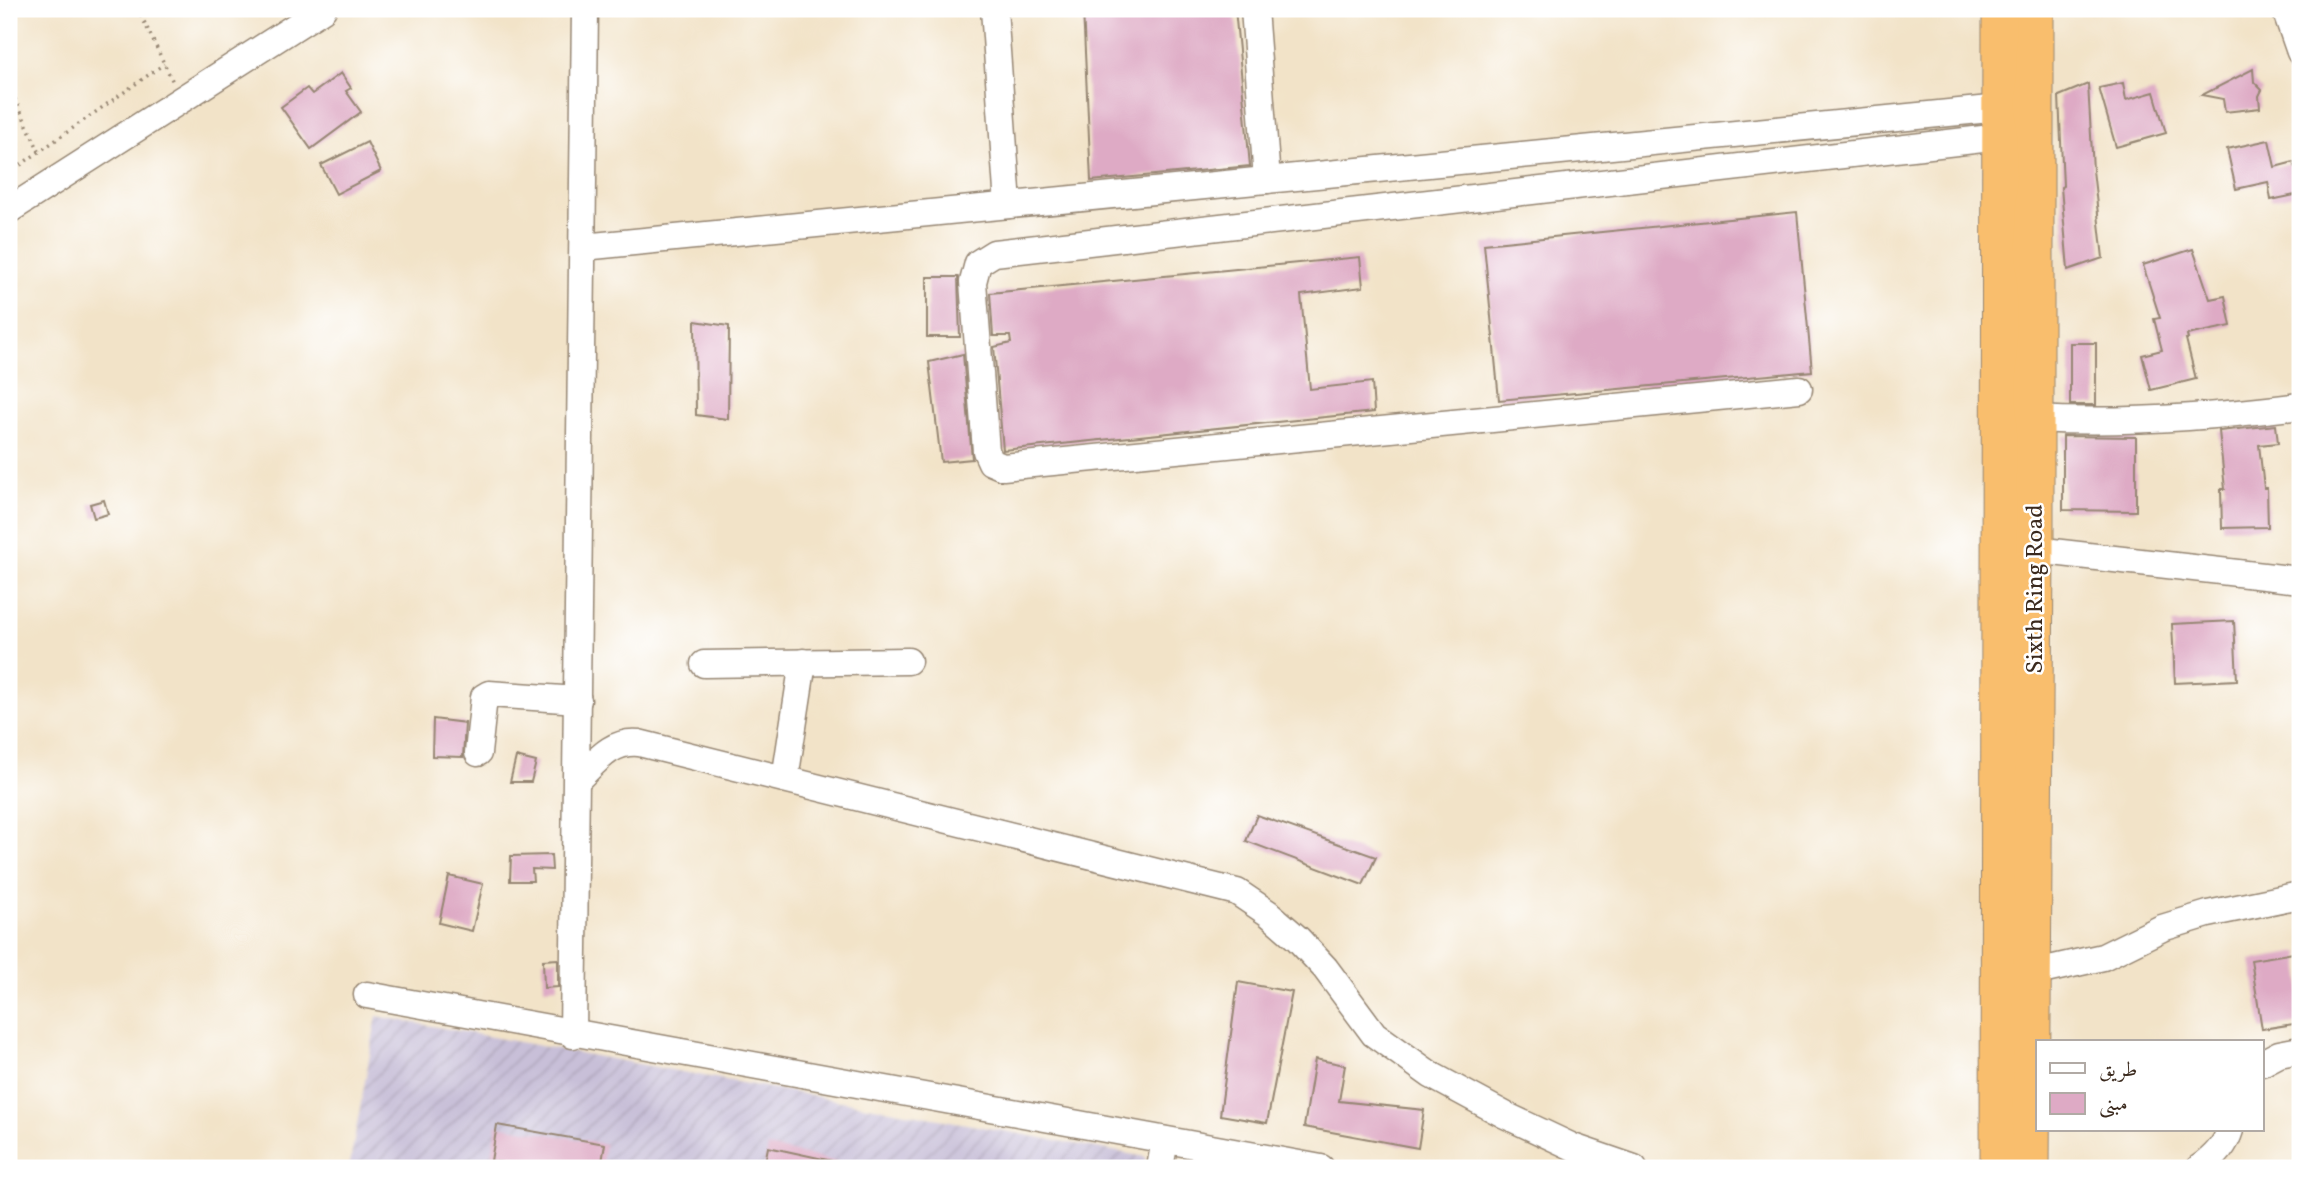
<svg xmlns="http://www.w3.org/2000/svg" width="2309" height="1177" font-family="Vollkorn,Amiri,serif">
  <defs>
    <pattern id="industrial-furrows" width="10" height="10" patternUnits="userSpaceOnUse" patternTransform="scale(1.75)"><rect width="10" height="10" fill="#c8bfd8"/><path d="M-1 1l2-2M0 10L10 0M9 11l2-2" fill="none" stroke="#ada4b9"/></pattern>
  </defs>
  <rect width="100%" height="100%" fill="#fff"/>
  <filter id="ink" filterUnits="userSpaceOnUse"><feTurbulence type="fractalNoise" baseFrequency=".0143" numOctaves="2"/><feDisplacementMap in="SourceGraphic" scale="14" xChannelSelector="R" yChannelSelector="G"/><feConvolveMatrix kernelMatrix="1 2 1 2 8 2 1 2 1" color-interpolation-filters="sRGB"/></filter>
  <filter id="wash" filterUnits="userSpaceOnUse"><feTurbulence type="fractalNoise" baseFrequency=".00686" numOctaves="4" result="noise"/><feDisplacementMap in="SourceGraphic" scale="28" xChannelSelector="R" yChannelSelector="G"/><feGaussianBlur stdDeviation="1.57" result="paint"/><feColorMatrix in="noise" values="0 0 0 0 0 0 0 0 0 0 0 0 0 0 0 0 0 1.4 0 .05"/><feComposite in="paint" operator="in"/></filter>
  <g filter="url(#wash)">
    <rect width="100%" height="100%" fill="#f2e3c8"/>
    <polygon fill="url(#industrial-furrows)" points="377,1016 1146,1157 1144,1168 349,1168"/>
    <g id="blocks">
      <g fill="#deaac5">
        <polygon points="1083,9 1235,9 1250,166 1091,181"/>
        <polygon points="2253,69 2254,82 2262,90 2259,96 2260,108 2225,112 2223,99 2202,95"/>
        <polygon points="341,73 351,88 346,91 361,112 311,149 281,107 307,88 312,94"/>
        <polygon points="2123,83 2126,100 2154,92 2166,133 2116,147 2099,88"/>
        <polygon points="2088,84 2093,170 2103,258 2068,270 2061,187 2063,186 2059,96"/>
        <polygon points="2269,140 2275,167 2294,162 2300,182 2300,194 2271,200 2268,182 2236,189 2227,149"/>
        <polygon points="367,142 381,171 336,194 321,165"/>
        <polygon points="1797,212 1812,371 1499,400 1484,244"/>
        <polygon points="2193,249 2210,299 2225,296 2231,326 2187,335 2188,339 2186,339 2196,379 2151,390 2142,355 2162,350 2154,319 2160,318 2143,265"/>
        <polygon points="1360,257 1363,287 1301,295 1310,389 1372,382 1374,412 1003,450 994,347 1011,343 1010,336 993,336 990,293"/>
        <polygon points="927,277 958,277 960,337 927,337"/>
        <polygon points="695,321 729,326 728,419 696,415"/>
        <rect x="2070" y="343" width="26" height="62"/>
        <polygon points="963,354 972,459 941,462 929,362"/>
        <polygon points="2276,425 2278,443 2259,445 2264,488 2267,488 2268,527 2222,528 2221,489 2225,489 2219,431"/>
        <polygon points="2063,436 2136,437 2136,511 2063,510"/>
        <polygon points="104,500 108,514 94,518 90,504"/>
        <polygon points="2234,621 2237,680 2175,683 2172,624"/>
        <polygon points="433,719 465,723 463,757 432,756"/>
        <polygon points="516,757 536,762 531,782 510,782"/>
        <polygon points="1257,815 1376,857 1363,885 1246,841"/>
        <polygon points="551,855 552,870 532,869 533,881 510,881 511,856"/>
        <polygon points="449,876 483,884 472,931 439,923"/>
        <polygon points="2300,952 2300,1023 2262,1029 2251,960"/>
        <polygon points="558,959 558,987 544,988 543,960"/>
        <polygon points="1238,982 1292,992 1267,1123 1220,1115"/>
        <polygon points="1315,1059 1345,1065 1339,1101 1424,1110 1418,1148 1304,1127"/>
        <polygon points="497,1125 605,1144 601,1168 532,1168 491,1161"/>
        <polygon points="768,1147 837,1162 836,1168 764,1168"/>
      </g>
    </g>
  </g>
  <g filter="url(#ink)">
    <use href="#blocks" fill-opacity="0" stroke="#968673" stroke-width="2"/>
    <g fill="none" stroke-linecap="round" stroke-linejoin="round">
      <g stroke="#968673" stroke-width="29">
        <g id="minor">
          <polyline points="994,9 1008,205"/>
          <polyline points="1254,9 1267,180"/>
          <polyline points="2285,9 2300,52"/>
          <polyline points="9,210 323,9"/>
          <polyline points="583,247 2000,108"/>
          <polyline points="1799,389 1003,467 991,462 986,451 973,282 978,263 994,253 2000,137"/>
          <path d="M2035,419C2123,424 2213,417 2300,406"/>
          <polyline points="2035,550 2300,580"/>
          <polyline points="704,664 908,661"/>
          <polyline points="478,753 484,697 489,694 578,700"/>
          <polyline points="785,779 803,662"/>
          <path d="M577,780C596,762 611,740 639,743L1237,892L1268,913L1298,939L1325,968L1374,1034L1431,1075L1505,1115L1573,1147L1634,1168"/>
          <polyline points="2032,973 2103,957 2162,928 2208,914 2300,895"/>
          <polyline points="367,995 1321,1168"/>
          <polyline points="573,1035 585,9"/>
          <polyline points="2262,1063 2279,1054 2300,1050"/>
          <polyline points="1160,1168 1165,1140"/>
          <path d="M2199,1168C2214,1158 2225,1147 2230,1130"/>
        </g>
      </g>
      <g stroke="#968673" stroke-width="39">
        <g id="highway">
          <polyline points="1999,1168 2001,9"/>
          <polyline points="2031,1168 2035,550 2035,9"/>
        </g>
      </g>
      <g stroke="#968673" stroke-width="3.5" stroke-dasharray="2 5" stroke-linecap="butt">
        <polyline points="138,9 173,82"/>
        <polyline points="9,86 39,151"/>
        <polyline points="9,173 164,64"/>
      </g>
      <use href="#minor" stroke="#fff" stroke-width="26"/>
      <use href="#highway" stroke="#f9be6d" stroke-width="37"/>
    </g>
  </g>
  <g text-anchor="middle" stroke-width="5" stroke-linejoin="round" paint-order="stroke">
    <g font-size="24" fill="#3b2a1e" stroke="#fff">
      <text transform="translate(2034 589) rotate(-90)" y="8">Sixth Ring Road</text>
    </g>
  </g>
  <rect width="2309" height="1177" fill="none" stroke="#fff" stroke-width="35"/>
  <rect x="2036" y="1040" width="228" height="91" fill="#ffffff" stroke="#b1aaa5" stroke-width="2"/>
  <rect x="2050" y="1063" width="35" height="10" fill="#ffffff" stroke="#b1aaa5" stroke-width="2"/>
  <text x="2099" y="1076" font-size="21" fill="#3b2a1e">طريق</text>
  <rect x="2050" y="1093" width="35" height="21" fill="#deaac5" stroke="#b1aaa5" stroke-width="2"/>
  <text x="2099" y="1110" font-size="21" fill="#3b2a1e">مبنى</text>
</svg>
